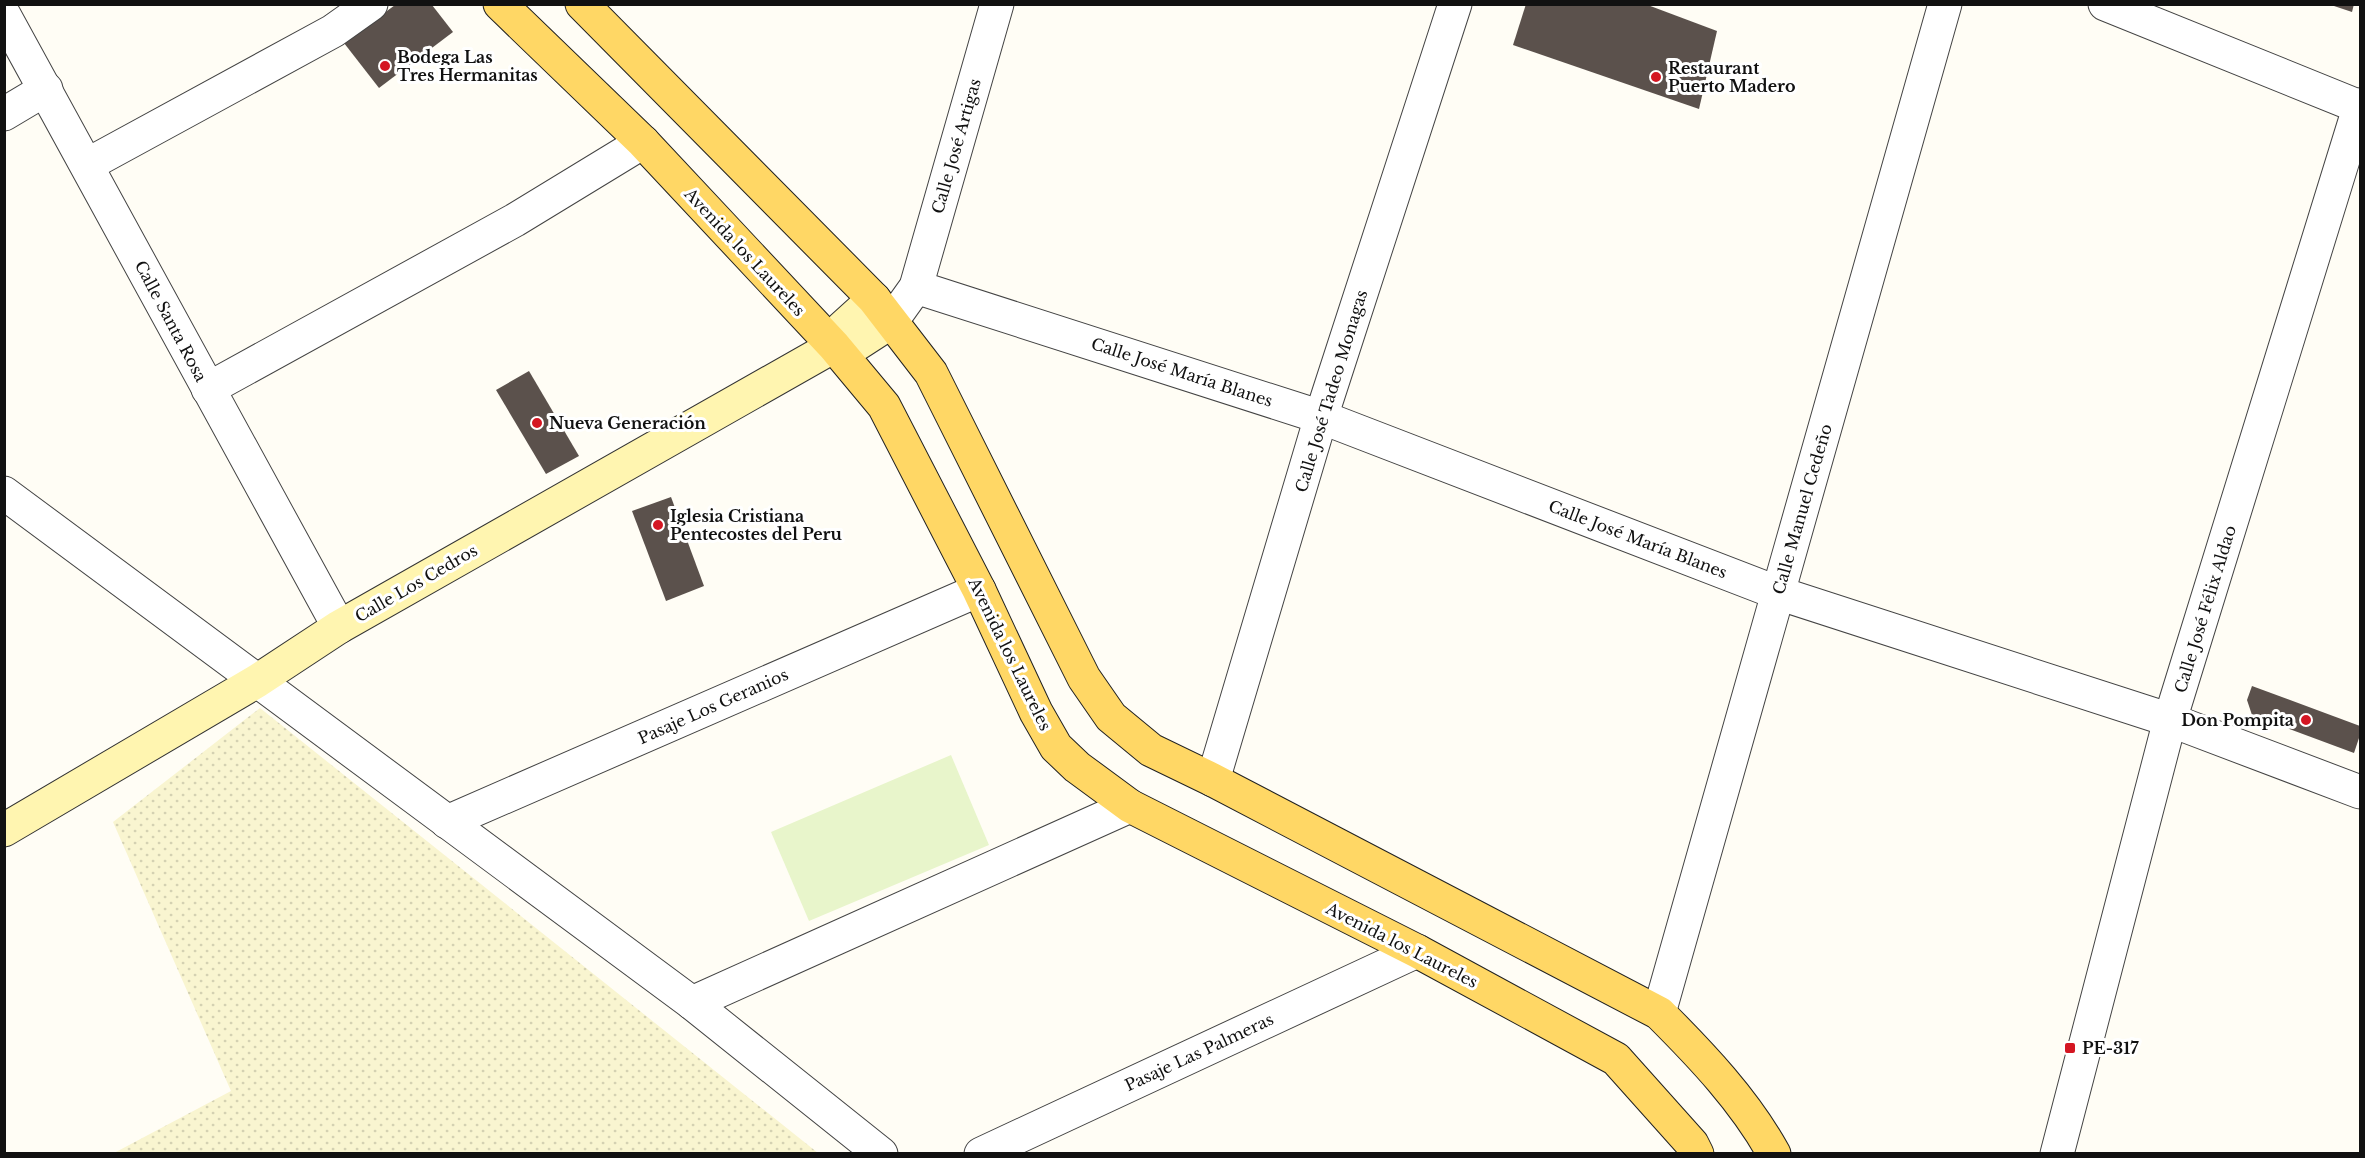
<svg xmlns="http://www.w3.org/2000/svg" width="2365" height="1158" font-family="'Libre Baskerville',serif">
  <defs>
    <pattern id="farmland-dots" width="8" height="8" patternUnits="userSpaceOnUse" patternTransform="scale(1.5)"><rect width="8" height="8" fill="#f9f5d0"/><path d="M2 2h.1M6 6h.1" fill="none" stroke="#d4d1b2" stroke-width="1.8" stroke-linecap="round"/></pattern>
  </defs>
  <rect width="100%" height="100%" fill="#fffdf5"/>
  <polygon fill="url(#farmland-dots)" points="260,708 818,1153 114,1153 231,1091 113,822"/>
  <polygon fill="#e8f5cb" points="951,755 989,845 809,921 771,832"/>
  <g fill="#5b514c">
    <polygon points="1526,4 1645,4 1717,31 1699,109 1513,45"/>
    <polygon points="2328,4 2354,4 2352,12"/>
    <polygon points="395,5 432,5 453,32 379,88 344,43"/>
    <polygon points="529,371 579,456 546,474 496,390"/>
    <polygon points="671,497 704,586 666,601 632,511"/>
    <polygon points="2252,686 2360,726 2360,735 2354,753 2252,715 2247,700"/>
  </g>
  <g fill="none" stroke-linecap="round" stroke-linejoin="round">
    <g stroke="#444" stroke-width="35">
      <g id="street">
        <polyline points="2105,4 2360,107"/>
        <polyline points="4,15 339,627"/>
        <polyline points="4,114 46,89"/>
        <polyline points="87,165 333,31 371,4"/>
        <polyline points="916,287 1321,417 1778,593 2170,720 2360,792"/>
        <polyline points="891,322 916,287 997,4"/>
        <polyline points="208,389 515,220 643,142"/>
        <polyline points="4,493 692,1003 881,1154"/>
        <polyline points="1213,780 1321,417 1455,4"/>
        <polyline points="447,822 979,590"/>
        <polyline points="692,1003 1130,806"/>
        <polyline points="1659,1013 1945,4"/>
        <polyline points="981,1154 1417,951"/>
        <polyline points="2057,1154 2170,720 2360,105"/>
      </g>
    </g>
    <g stroke="#333" stroke-width="35">
      <g id="secondary">
        <polyline points="834,346 842,328 874,299"/>
        <polyline points="4,830 257,681 339,627 834,346 857,344 891,322"/>
      </g>
    </g>
    <g stroke="#222" stroke-width="35">
      <g id="primary">
        <polyline points="500,4 643,142 834,346 884,406 979,590 1036,712 1056,747 1077,767 1130,806 1417,951 1616,1059 1692,1144 1697,1154"/>
        <path d="M582,4L874,299L931,373L1084,678L1111,717L1151,750L1213,780L1659,1013C1701,1055 1745,1101 1774,1154"/>
      </g>
    </g>
    <use href="#street" stroke="#fff" stroke-width="33"/>
    <use href="#secondary" stroke="#fff5b0" stroke-width="33"/>
    <use href="#primary" stroke="#ffd765" stroke-width="33"/>
  </g>
  <g fill="#d41622" stroke="#fff" stroke-width="2">
    <circle cx="385" cy="66" r="6"/>
    <circle cx="1656" cy="77" r="6"/>
    <circle cx="537" cy="423" r="6"/>
    <circle cx="658" cy="525" r="6"/>
    <circle cx="2306" cy="720" r="6"/>
    <rect x="2064" y="1042" width="12" height="12" rx="3"/>
  </g>
  <g text-anchor="middle" stroke-width="6" stroke-linejoin="round" paint-order="stroke">
    <g font-size="16" font-weight="bold" fill="#111" stroke="#fff" text-anchor="start">
      <text x="397" y="63">Bodega Las<tspan x="397" dy="18">Tres Hermanitas</tspan></text>
      <text x="1668" y="74">Restaurant<tspan x="1668" dy="18">Puerto Madero</tspan></text>
      <text x="549" y="429">Nueva Generación</text>
      <text x="670" y="522">Iglesia Cristiana<tspan x="670" dy="18">Pentecostes del Peru</tspan></text>
      <text x="2294" y="726" text-anchor="end">Don Pompita</text>
      <text x="2082" y="1054">PE-317</text>
    </g>
    <g font-size="16" fill="#111" stroke="#fff">
      <text transform="translate(956 146) rotate(-74)" y="6">Calle José Artigas</text>
      <text transform="translate(745 252) rotate(47)" y="6">Avenida los Laureles</text>
      <text transform="translate(171 321) rotate(62)" y="6">Calle Santa Rosa</text>
      <text transform="translate(1182 372) rotate(18)" y="6">Calle José María Blanes</text>
      <text transform="translate(1331 391) rotate(-73)" y="6">Calle José Tadeo Monagas</text>
      <text transform="translate(1802 509) rotate(-74)" y="6">Calle Manuel Cedeño</text>
      <text transform="translate(1638 539) rotate(21)" y="6">Calle José María Blanes</text>
      <text transform="translate(416 583) rotate(-30)" y="6">Calle Los Cedros</text>
      <text transform="translate(2205 609) rotate(-73)" y="6">Calle José Félix Aldao</text>
      <text transform="translate(1010 654) rotate(64)" y="6">Avenida los Laureles</text>
      <text transform="translate(713 706) rotate(-24)" y="6">Pasaje Los Geranios</text>
      <text transform="translate(1402 945) rotate(27)" y="6">Avenida los Laureles</text>
      <text transform="translate(1199 1052) rotate(-25)" y="6">Pasaje Las Palmeras</text>
    </g>
  </g>
  <rect width="2365" height="1158" fill="none" stroke="#111111" stroke-width="12"/>
</svg>
